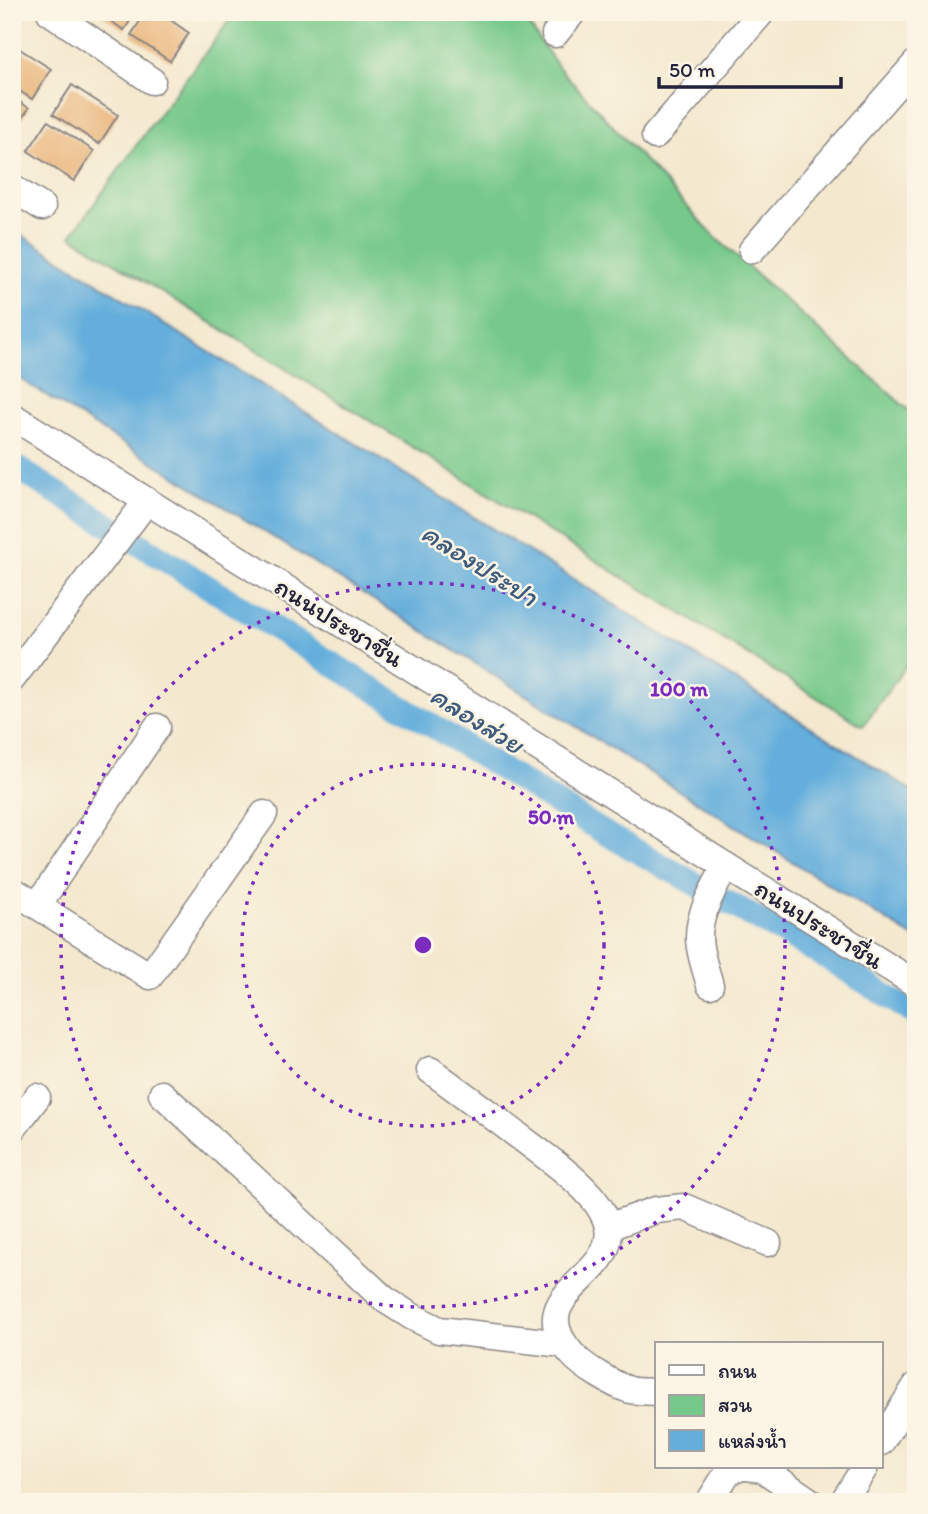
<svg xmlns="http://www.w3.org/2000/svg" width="928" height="1514" font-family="Itim,'Playpen Sans Thai',sans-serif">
  <rect width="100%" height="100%" fill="#fcf5e5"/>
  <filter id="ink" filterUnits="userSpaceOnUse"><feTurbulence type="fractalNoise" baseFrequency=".0143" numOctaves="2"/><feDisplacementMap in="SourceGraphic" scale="14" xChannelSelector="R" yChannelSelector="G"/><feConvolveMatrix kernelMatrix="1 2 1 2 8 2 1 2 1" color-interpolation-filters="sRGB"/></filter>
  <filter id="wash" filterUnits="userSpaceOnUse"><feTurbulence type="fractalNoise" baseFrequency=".00686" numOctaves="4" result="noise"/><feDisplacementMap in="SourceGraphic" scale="28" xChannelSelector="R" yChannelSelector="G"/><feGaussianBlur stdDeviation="1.57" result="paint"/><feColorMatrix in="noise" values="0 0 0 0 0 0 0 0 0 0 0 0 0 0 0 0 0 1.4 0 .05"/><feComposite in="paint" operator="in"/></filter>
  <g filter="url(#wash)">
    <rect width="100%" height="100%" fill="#f4e9cf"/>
    <polygon fill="#77c98b" stroke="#4c7663" stroke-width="2" points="236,12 520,12 560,69 715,237 916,417 916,652 863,726 71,236 151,125"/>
    <polygon fill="#64aedc" stroke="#43688c" stroke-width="2" points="12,229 916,793 916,939 12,374"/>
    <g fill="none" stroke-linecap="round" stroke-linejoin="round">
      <polyline stroke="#64aedc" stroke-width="24" points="12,465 608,835 829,959 916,1015"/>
    </g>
    <g id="blocks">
      <g fill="#e9b378">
        <polygon points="97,12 136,12 124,30"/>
        <polygon points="146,12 159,12 189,33 170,61 131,35"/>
        <polygon points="12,44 51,69 32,99 12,86"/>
        <polygon points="72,85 118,115 99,144 53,114"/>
        <polygon points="12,97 29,108 12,133"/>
        <polygon points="48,121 94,151 74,181 28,151"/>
      </g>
    </g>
  </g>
  <g filter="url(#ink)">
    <use href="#blocks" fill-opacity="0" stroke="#8b8685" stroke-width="2"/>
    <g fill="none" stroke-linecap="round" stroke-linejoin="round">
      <g stroke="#8b8685" stroke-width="29">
        <g id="minor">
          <polyline points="50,12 152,81"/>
          <polyline points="555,34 573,12"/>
          <polyline points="655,136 762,12"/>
          <polyline points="12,188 42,207"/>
          <polyline points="752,250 916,63"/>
          <polyline points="12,416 726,866 916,984"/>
          <polyline points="12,679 147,501"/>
          <polyline points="12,890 150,976 264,814"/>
          <polyline points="38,905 157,727"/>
          <path d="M710,985C706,970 699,953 699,937C699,912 714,888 726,866"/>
          <path d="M430,1070C460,1092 490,1114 520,1137C544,1155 570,1173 590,1195C597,1203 606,1216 608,1227C617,1280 518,1293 572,1354C583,1367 614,1385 630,1390C638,1392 648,1391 657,1392"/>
          <polyline points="162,1094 384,1299 411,1316 439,1330 563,1344"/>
          <polyline points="12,1130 37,1097"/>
          <polyline points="608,1227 656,1210 684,1207 768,1243"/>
          <polyline points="881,1442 916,1386"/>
          <polyline points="746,1467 763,1469 811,1502"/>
          <polyline points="709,1502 728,1472 742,1467"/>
          <polyline points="843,1502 865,1467"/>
        </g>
      </g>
      <use href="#minor" stroke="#fff" stroke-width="26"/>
    </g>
  </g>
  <g fill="none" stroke="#7b2cbf" stroke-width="3.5" stroke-dasharray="3.5 7">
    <circle cx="423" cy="945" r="181"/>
    <circle cx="423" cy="945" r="362"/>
  </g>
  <g text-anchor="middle" stroke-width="5" stroke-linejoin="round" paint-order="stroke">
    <g font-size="26" fill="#22223b" stroke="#fcf5e5">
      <text transform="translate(339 622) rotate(32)" y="9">ถนนประชาชื่น</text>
      <text transform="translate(819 924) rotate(32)" y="9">ถนนประชาชื่น</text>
    </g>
    <g font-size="28" font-style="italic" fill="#3c5a7b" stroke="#fcf5e5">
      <text transform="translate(480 564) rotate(32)" y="10">คลองประปา</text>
      <text transform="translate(477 719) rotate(32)" y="10">คลองส่วย</text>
    </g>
  </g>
  <circle cx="423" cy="945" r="10" fill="#7b2cbf" stroke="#fcf5e5" stroke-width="3.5"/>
  <g font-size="21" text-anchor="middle" font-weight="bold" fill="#7b2cbf" stroke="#fcf5e5" stroke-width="5" stroke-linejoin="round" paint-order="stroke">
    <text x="679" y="696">100 m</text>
    <text x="551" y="824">50 m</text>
  </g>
  <rect width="928" height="1514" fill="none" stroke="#fcf5e5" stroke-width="42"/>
  <rect x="655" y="1342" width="228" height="126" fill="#fcf5e5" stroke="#a5a1a1" stroke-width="2"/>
  <rect x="669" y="1365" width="35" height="10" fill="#ffffff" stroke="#a5a1a1" stroke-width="2"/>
  <text x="718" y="1378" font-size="21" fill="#22223b">ถนน</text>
  <rect x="669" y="1395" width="35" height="21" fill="#77c98b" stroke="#a5a1a1" stroke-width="2"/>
  <text x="718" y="1412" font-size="21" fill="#22223b">สวน</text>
  <rect x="669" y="1430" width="35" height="21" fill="#64aedc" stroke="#a5a1a1" stroke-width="2"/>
  <text x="718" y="1448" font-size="21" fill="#22223b">แหล่งน้ำ</text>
  <path d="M659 77v10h182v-10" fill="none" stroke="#22223b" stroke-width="3.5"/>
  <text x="669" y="77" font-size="21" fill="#22223b" stroke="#fcf5e5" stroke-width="5" paint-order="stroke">50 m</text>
</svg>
